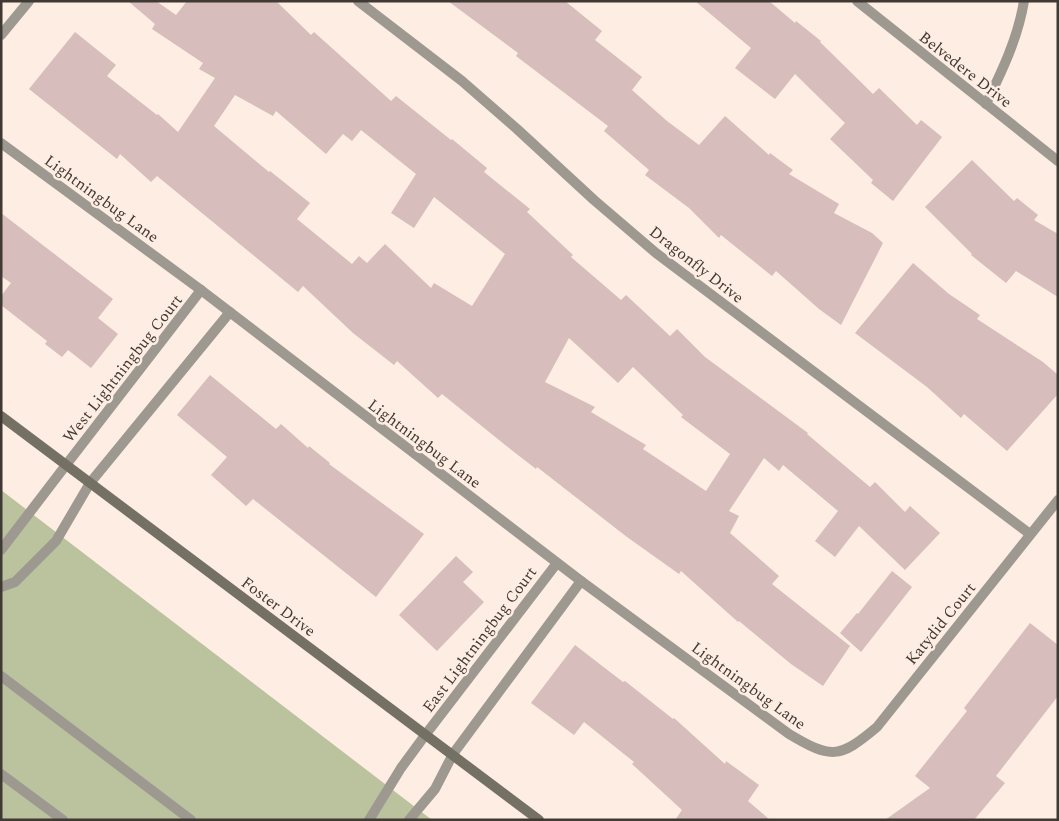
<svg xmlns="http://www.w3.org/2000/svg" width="1059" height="821" font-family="Spectral,serif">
  <rect width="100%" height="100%" fill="#feede2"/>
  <polygon fill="#bac29e" points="1,490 432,820 1,820"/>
  <g fill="#d7bdbb" fill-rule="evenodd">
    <path d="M128,1H156L176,15L187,1H276L311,35L314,32L391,101L396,96L451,140L452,139L487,168L484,172L530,209L527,212L573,255L571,257L621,300L626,295L670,336L677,329L705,357L808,433L807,434L870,487L875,482L905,512L910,506L940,533L905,570L859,526L835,557L815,541L838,511L783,465L779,471L764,458L729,511L739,516L730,533L779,576L772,584L850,646L823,686L791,664L739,621L738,622L681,571L679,574L627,537L537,467L536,469L504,444L442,394L438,398L397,361L394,365L353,333L303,286L298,292L157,176L151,182L120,154L117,159L29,89L75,32L116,65L107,76L157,115L158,114L178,132L215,78L199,69L203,63L152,29L155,24ZM235,95L273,116L276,111L326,154L343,134L352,141L361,130L416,174L391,213L414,228L434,197L505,254L472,306L434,283L431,288L385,244L367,263L359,256L352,264L297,219L310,203L270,171L269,172L214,126ZM569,338L618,383L633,367L683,415L681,417L730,454L706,491L643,449L646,445L591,412L595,407L545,382Z"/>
    <polygon points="448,1 565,1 602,31 595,40 642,77 632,90 667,121 699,145 725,116 769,155 770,153 793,170 789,174 839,204 834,213 872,233 883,243 841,325 819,309 776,271 772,276 721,235 719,238 689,208 645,175 649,170 604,131 608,126 516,56 518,53"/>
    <polygon points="695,1 769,1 795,23 796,21 821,41 820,42 873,94 879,88 917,125 921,120 942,137 893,201 871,183 873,180 830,139 845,123 795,74 775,99 735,68 751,48"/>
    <polygon points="972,160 1014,201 1017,198 1038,215 1034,220 1058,234 1058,297 1016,271 1006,283 971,255 972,254 925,207"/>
    <polygon points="1,213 113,299 98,318 118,334 91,368 68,350 62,357 45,344 47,341 1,305 1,296 11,283 1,276"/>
    <polygon points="913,263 949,294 980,315 977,319 1043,362 1058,375 1058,394 1007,451 964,414 961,418 927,387 855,333"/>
    <polygon points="210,375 276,429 281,424 308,448 309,446 330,463 329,464 424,534 376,597 253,499 246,506 211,475 227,457 177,415"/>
    <polygon points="456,556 473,572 463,582 484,602 437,651 399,615"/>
    <polygon points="892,571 912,587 861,652 840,633 857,613 858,614"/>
    <polygon points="1030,623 1058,645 1058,696 996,776 1005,783 974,820 885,820 930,788 915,776 967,711 964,708"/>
    <polygon points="575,645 623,682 625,681 673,719 674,718 725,764 726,761 759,785 748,801 770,820 675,820 682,810 632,764 634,762 584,722 574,735 531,703"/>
  </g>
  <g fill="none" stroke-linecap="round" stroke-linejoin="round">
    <g stroke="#9d9991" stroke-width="10">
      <polyline points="1,550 66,465"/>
      <polyline points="1,587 15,582 56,541 90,483"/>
      <polyline points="1,676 191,820"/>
      <polyline points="1,774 63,820"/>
      <polyline points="369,820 401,768 426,734"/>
      <polyline points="409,820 435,789 453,754"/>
    </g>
    <g stroke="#9d9991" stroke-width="10">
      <polyline points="358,1 462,81 517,129 594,200 656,253 1030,534"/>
      <polyline points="857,1 1058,161"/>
      <polyline points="1,35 29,1"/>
      <path d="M986,104C1002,71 1018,38 1024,1"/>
      <path d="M1,143L201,290L581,581L789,734C831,759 839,759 877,727L1058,500"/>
      <polyline points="66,465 201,290"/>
      <polyline points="90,483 230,312"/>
      <polyline points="426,734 557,563"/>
      <polyline points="453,754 581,581"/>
    </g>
    <polyline stroke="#757064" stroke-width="10" points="1,416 539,820"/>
  </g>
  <g text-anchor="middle" stroke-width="5" stroke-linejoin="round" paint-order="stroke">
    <g font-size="16" fill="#413934" stroke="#feede2">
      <text transform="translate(966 69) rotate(38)" y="6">Belvedere Drive</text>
      <text transform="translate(102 198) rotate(36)" y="6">Lightningbug Lane</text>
      <text transform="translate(697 264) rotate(38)" y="6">Dragonfly Drive</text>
      <text transform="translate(122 368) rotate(-52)" y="6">West Lightningbug Court</text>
      <text transform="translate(425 443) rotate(37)" y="6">Lightningbug Lane</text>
      <text transform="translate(279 606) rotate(37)" y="6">Foster Drive</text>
      <text transform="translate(940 623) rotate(-51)" y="6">Katydid Court</text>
      <text transform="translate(479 639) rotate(-53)" y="6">East Lightningbug Court</text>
      <text transform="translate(749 685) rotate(36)" y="6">Lightningbug Lane</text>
    </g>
  </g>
  <rect width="1059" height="821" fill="none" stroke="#413934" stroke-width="5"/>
</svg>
